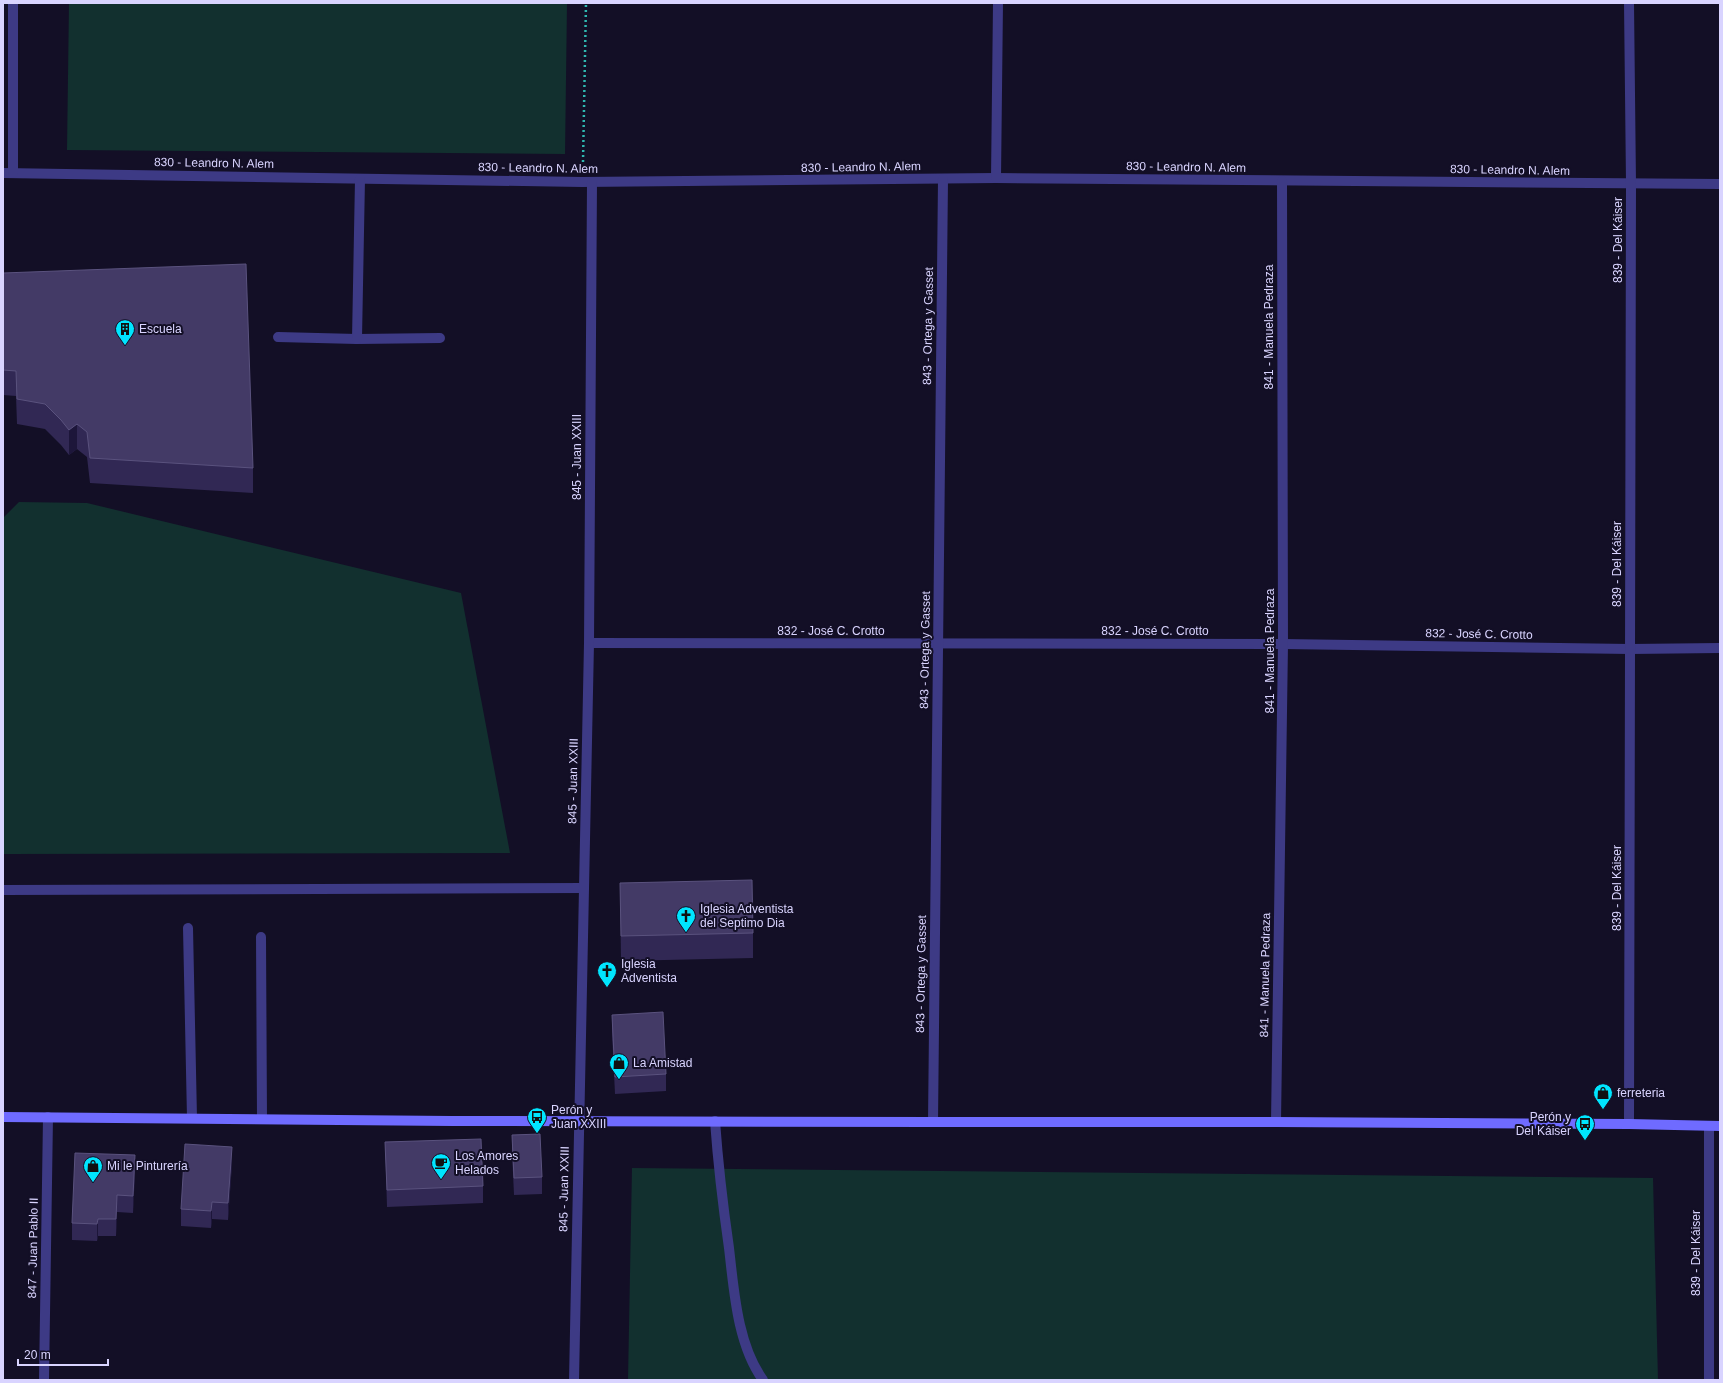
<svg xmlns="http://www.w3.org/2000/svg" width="1723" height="1383" font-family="Arial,sans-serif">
  <rect width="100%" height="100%" fill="#130f26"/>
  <g fill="#12302f">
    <polygon points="69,3 567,3 565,154 67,150"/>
    <polygon points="19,502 87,503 461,593 510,853 3,854 3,518"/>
    <polygon points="632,1168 1653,1178 1658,1380 628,1380"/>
  </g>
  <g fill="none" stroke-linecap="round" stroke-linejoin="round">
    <polyline stroke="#2fb8b0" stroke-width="2.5" stroke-dasharray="2 3" stroke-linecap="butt" points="583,162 586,3"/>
    <path stroke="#3d3a85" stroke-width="10" d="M715,1121C718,1163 723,1206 729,1248C734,1290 737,1344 763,1380"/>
    <g stroke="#3d3a85" stroke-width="10">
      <polyline points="3,173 582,182 996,178 1720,184"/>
      <polyline points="13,173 13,3"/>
      <polyline points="996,178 998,3"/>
      <polyline points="278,337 357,339 440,338"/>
      <polyline points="357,339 360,179"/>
      <polyline points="589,643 1283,644 1630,649 1720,648"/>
      <polyline points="3,890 584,888"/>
      <polyline points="188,928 192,1118"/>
      <polyline points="261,937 262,1119"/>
      <polyline points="933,1122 943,179"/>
      <polyline points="1276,1122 1283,644 1282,181"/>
      <polyline points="1629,1124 1631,184 1629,3"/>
      <polyline points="1709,1126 1709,1380"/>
      <polyline points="44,1380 48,1117"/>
      <polyline points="574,1380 589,643 592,182"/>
    </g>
    <polyline stroke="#6f6bff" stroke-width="10" points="3,1117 452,1121 933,1122 1276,1122 1629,1124 1720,1126"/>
  </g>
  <g fill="#312854">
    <polygon points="3,273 253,468 253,493 90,483 87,457 77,449 69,455 61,445 45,429 17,424 16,396 3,395"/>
    <polygon points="620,883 753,933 753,958 621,961"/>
    <polygon points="612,1015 666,1074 666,1091 615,1094 612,1032"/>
    <polygon points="512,1135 542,1177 542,1194 514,1195 512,1152"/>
    <polygon points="385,1142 483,1186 483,1203 387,1207"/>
    <polygon points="232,1164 228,1220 212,1219 211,1228 181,1226 181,1209"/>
    <polygon points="135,1172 133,1213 117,1212 116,1236 98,1236 97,1241 72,1240 72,1223"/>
  </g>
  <g fill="#1d163a">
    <polygon points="77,424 77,449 69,455 69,430"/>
    <polygon points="232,1147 232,1164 228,1220 228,1203"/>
    <polygon points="135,1155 135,1172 133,1213 133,1196"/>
    <polygon points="117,1195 117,1212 116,1236 116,1219"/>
    <polygon points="212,1202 212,1219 211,1228 211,1211"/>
    <polygon points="98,1219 98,1236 97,1241 97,1224"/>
  </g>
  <g fill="#433a66" stroke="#5a527e">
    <polygon points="246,264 253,468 90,458 87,432 77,424 69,430 61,420 45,404 17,399 16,371 3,370 3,273"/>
    <polygon points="752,880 753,933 621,936 620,883"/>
    <polygon points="663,1012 666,1074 615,1077 612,1015"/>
    <polygon points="540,1134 542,1177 514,1178 512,1135"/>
    <polygon points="481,1139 483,1186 387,1190 385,1142"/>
    <polygon points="185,1144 232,1147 228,1203 212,1202 211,1211 181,1209"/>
    <polygon points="75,1153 135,1155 133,1196 117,1195 116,1219 98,1219 97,1224 72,1223"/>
  </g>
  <defs>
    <g id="building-pin" transform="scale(1)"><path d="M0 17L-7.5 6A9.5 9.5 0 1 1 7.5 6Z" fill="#00e5ff" stroke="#130f26"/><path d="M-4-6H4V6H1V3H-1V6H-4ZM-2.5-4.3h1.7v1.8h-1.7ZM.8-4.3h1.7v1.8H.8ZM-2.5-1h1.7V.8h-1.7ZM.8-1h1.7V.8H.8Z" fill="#111"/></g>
    <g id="church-pin" transform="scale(1)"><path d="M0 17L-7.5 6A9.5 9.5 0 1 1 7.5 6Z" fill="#00e5ff" stroke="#130f26"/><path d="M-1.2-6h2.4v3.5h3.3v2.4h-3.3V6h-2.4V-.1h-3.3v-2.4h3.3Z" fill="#111"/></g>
    <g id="shop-pin" transform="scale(1)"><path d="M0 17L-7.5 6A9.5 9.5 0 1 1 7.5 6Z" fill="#00e5ff" stroke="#130f26"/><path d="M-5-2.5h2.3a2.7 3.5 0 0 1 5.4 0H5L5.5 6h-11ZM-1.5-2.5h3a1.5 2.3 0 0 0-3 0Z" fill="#111"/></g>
    <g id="bus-pin" transform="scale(1)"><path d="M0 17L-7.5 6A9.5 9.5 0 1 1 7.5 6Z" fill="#00e5ff" stroke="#130f26"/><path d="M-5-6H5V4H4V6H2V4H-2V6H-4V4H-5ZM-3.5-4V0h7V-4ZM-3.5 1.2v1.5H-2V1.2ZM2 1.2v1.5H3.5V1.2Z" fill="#111"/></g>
    <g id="cafe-pin" transform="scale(1)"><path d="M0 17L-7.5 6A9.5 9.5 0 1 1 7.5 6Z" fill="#00e5ff" stroke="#130f26"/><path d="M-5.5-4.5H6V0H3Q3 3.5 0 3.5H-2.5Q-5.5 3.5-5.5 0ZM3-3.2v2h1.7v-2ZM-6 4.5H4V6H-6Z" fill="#111"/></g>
  </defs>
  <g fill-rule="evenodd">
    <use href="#building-pin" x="125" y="329"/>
    <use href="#church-pin" x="686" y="916"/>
    <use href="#church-pin" x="607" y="971"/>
    <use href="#shop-pin" x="619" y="1063"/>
    <use href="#shop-pin" x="1603" y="1093"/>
    <use href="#bus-pin" x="537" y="1117"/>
    <use href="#bus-pin" x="1585" y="1124"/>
    <use href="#cafe-pin" x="441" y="1163"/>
    <use href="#shop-pin" x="93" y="1166"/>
  </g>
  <g text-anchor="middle" stroke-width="4" stroke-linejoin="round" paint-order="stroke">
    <g font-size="12" fill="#d9d4ff" stroke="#130f26">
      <text transform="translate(214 163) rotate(1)" y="4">830 - Leandro N. Alem</text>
      <text transform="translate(861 167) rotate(-1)" y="4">830 - Leandro N. Alem</text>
      <text transform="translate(1186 167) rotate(1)" y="4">830 - Leandro N. Alem</text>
      <text transform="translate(538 168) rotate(1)" y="4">830 - Leandro N. Alem</text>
      <text transform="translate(1510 170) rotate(1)" y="4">830 - Leandro N. Alem</text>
      <text transform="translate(1618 240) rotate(-90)" y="4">839 - Del Káiser</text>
      <text transform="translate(928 326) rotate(-89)" y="4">843 - Ortega y Gasset</text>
      <text transform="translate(1269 327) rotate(-90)" y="4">841 - Manuela Pedraza</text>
      <text transform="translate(577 457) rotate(-90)" y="4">845 - Juan XXIII</text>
      <text transform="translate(1617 564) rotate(-90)" y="4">839 - Del Káiser</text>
      <text x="831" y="635">832 - José C. Crotto</text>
      <text x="1155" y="635">832 - José C. Crotto</text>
      <text transform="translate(1479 634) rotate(1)" y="4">832 - José C. Crotto</text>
      <text transform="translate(925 650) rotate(-89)" y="4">843 - Ortega y Gasset</text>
      <text transform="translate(1270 651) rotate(-90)" y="4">841 - Manuela Pedraza</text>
      <text transform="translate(573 781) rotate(-89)" y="4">845 - Juan XXIII</text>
      <text transform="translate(1617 888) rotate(-90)" y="4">839 - Del Káiser</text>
      <text transform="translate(921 974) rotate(-89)" y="4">843 - Ortega y Gasset</text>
      <text transform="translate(1265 975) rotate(-89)" y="4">841 - Manuela Pedraza</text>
      <text transform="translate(564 1189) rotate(-89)" y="4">845 - Juan XXIII</text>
      <text transform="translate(33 1248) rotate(-89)" y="4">847 - Juan Pablo II</text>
      <text transform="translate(1696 1253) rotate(-90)" y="4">839 - Del Káiser</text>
    </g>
    <g font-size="12" fill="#d9d4ff" stroke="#130f26" text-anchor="start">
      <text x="139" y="333">Escuela</text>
      <text x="700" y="913">Iglesia Adventista<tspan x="700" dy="14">del Septimo Dia</tspan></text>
      <text x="621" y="968">Iglesia<tspan x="621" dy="14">Adventista</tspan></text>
      <text x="633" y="1067">La Amistad</text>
      <text x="1617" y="1097">ferreteria</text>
      <text x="551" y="1114">Perón y<tspan x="551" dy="14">Juan XXIII</tspan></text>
      <text x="1571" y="1121" text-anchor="end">Perón y<tspan x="1571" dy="14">Del Káiser</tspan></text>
      <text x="455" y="1160">Los Amores<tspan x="455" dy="14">Helados</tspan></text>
      <text x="107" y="1170">Mi le Pinturería</text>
    </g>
  </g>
  <rect width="1723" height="1383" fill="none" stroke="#d9d4ff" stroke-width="8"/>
  <path d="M18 1359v6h90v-6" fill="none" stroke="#d9d4ff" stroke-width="2"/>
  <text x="24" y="1359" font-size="12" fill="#d9d4ff" stroke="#130f26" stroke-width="3" paint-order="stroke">20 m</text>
</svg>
